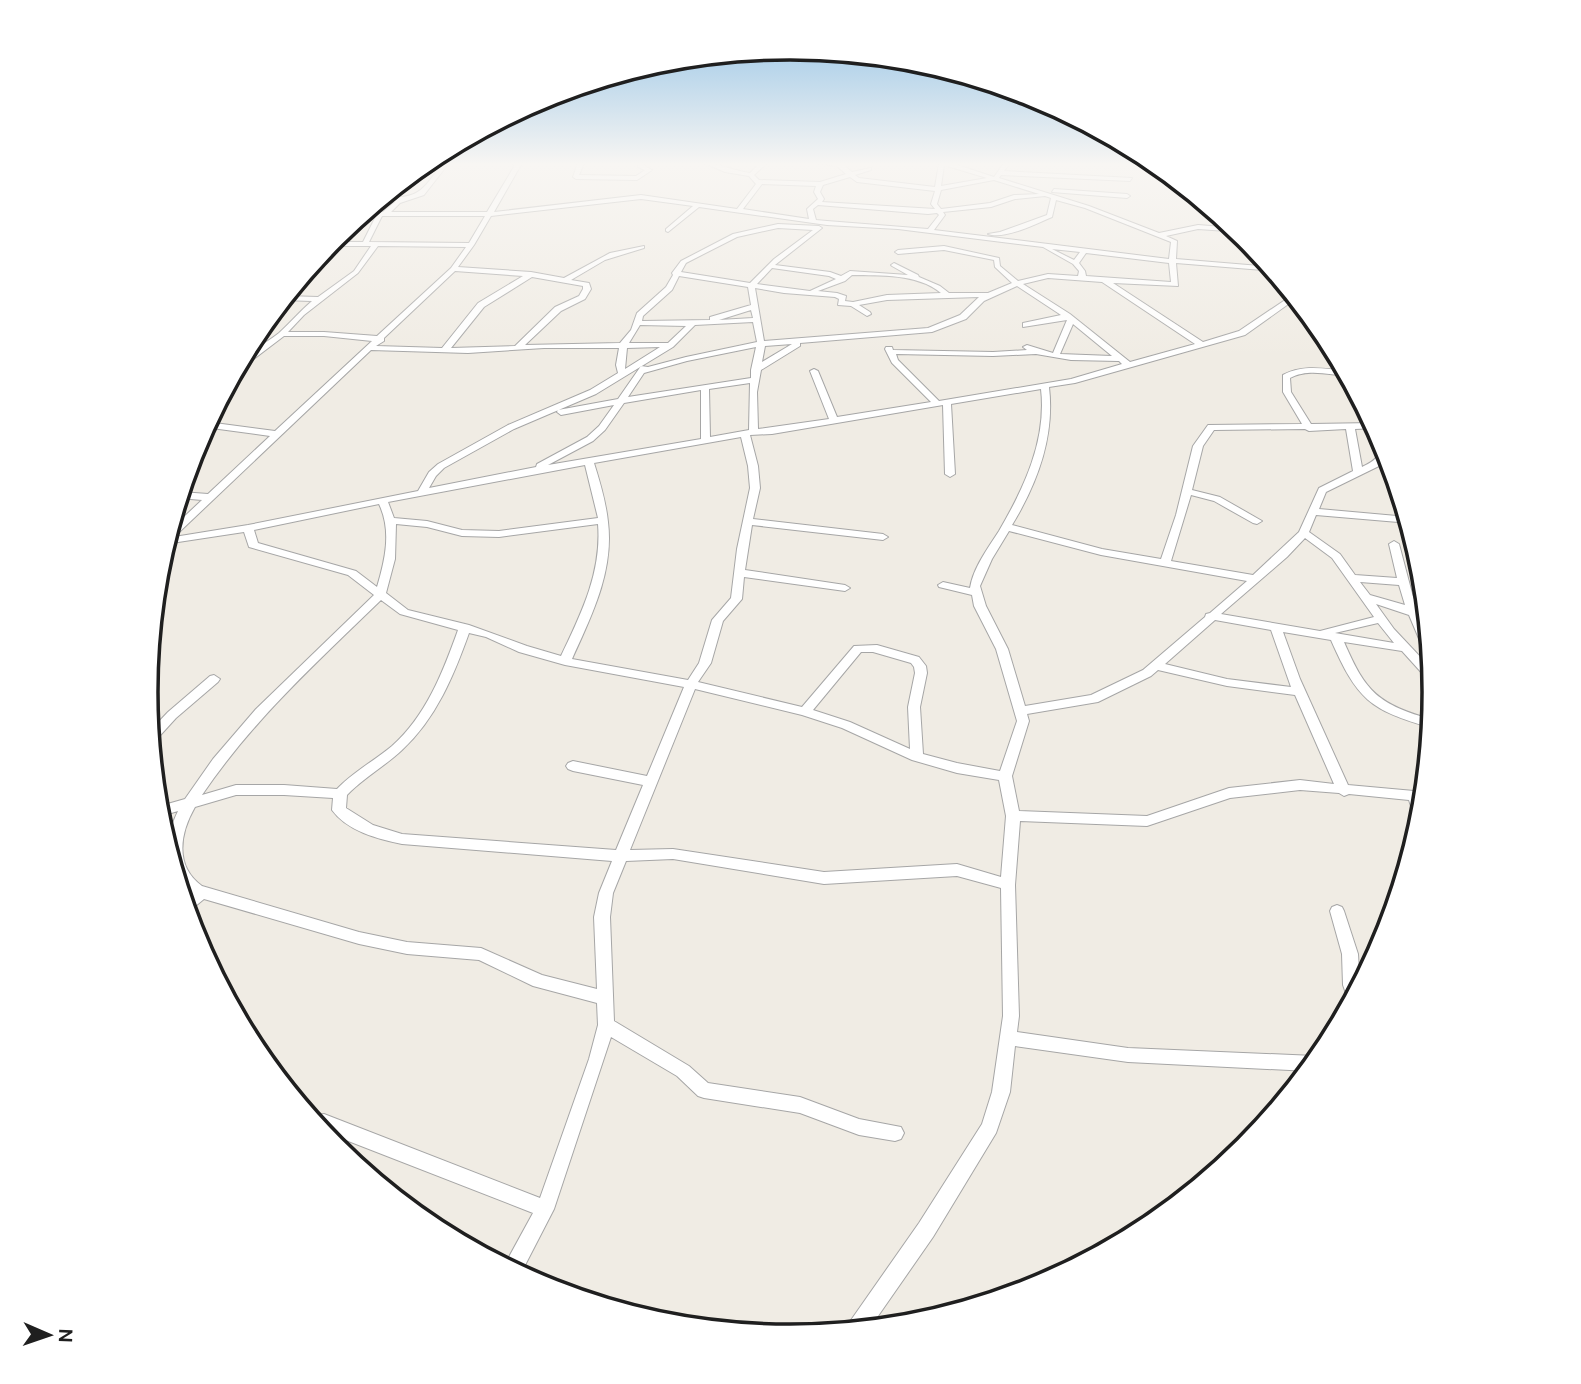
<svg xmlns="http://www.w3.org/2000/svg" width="1581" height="1384" font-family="'DM Sans',sans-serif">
  <rect width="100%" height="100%" fill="#f0ece4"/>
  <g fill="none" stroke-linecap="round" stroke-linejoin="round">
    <g stroke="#a6a6a6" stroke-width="2">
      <g id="street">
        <path d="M443,163H449L424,195L400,203L391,212H487L515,165L509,163H522L494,212L641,195L737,209L756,184L749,176L725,172L704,163C718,163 735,171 750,173L760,163H767L754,175L759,180L820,182L846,174L837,166L815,163H841L852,172L871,168V170L855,175L859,178L935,187L939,163H951L994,177L1004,163H1010L1004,171L1132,178L1130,181L1001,175L999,178L1089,206L1159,233L1198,225L1236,228L1241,232L1198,229L1166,236L1177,241L1176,259L1272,267L1275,271L1176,263L1178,286L1113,283L1203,342L1239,331L1294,294L1330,340H1326L1294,300L1245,335L1075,383L1049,387C1055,437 1037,484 1012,525L1102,549L1161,559L1176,515L1193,446L1208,425L1302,424L1283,392V375C1303,364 1325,369 1347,371L1349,376C1330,375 1308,368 1290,378L1291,392L1311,424L1374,423L1377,428L1355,429L1362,467C1379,459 1377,457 1382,441H1384L1389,455L1379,466L1326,492L1319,509L1408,517L1410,523L1316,515L1309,532L1340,554L1355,575L1397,578L1389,544L1394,541L1399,544L1413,597L1418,609L1427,611L1428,617H1421L1430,636L1433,667L1429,666L1433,671L1434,683L1430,682L1402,651L1344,642C1366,693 1378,704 1433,720L1432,728C1369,710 1357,699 1331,640L1283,632L1300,679L1348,785L1425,792L1424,802H1423L1424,806L1421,826L1417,825L1409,800L1349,794L1344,796L1339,793L1300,790L1230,798L1147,826L1020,821L1015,885L1019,1016L1017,1032L1128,1048L1315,1056L1320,1058L1309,1071L1128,1062L1015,1046L1010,1092L996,1133L933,1237L869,1329L846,1331L849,1323L919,1223L982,1124L992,1092L1003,1016L1001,888L957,876L824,884L673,859L626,861L613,893L610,917L614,1021L689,1066L708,1083L800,1097L859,1119L901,1127L904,1133L901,1139L895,1141L859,1135L800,1113L704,1098L698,1096L677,1076L611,1037L554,1209L520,1275L504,1266L533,1213L320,1130L308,1116L324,1114L540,1198L589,1059L598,1025L597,1003L533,986L479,960L407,954L359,944L204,899L187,913L183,900L191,893C164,872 164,839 178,811L158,817L157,807L185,799L213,759L256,709L374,595L348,575L249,547L244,532L165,544L169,531L202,500L179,498L181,492L208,494L270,436L204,427L207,422L275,431L372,341L324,336H284L239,370H235C244,353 264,345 279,333C291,322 300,311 312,301L282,300L286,296L318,297L354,271L371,246H327L330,242H363L376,216L360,215L364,212H383L395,202L377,201L381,198C420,198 420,193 443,163ZM944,165L987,178L941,186ZM850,177L857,182L935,191L931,204L935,209L822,202L824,199L820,192L823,185ZM994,180L1039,194L1014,195L990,203L941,209L937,204L941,190ZM762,184L816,186L814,192L818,199L807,209L809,219L743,209ZM1045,196L1051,198L1047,215L1000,232L988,234C1004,240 1036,224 1052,217L1056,200L1085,208L1171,242L1169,259L934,230L945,215L943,212L991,207L1015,199ZM641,199L693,206L666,229V231L668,232L699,207L827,225L898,229L1043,247L1073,264L1079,271L1078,276L1048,274L1018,281L1000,266L999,258L944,246L898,250L895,252L898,254L944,250L994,260L995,267L1012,283L988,293H949L940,286L919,277L918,275L894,263L891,265L892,266L908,275L850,271L841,276L830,272L775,265L822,228L819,226L778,224L733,234L681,261L672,273L673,275L666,287L637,313L631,330L620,343L525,345L561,311L585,299L591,289L589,283L571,280L605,260L644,248V246L610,253L564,278L531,272L458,267L474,245L491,216ZM818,205L928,214L937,213L939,215L928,229L827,221L816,220L813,209ZM382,216H485L469,243L369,242ZM778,228L813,230L774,259L750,283L681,272L686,263L737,237ZM378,246L466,247L451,268L377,336L324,332H288L304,315L358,273ZM1052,249L1080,252L1074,260ZM1086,253L1169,263L1171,282L1086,276L1085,271L1079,263ZM772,268L829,276L836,279L810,291L757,284ZM455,271L523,276L478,303L442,348L376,346L384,341V338ZM852,275C881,276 917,273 941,293L887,295L853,302L845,301L846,296L837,293L818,291L845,281ZM679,276L748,287L751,305L710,317V320L642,321L643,316L672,290ZM532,277L583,286V289L579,296L555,307L515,346L451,348L484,307ZM1048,278L1102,282L1195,344L1130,362L1070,314L1023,284ZM1017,286L1061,315L1023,323V327L1067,320L1053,353L1027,345L1023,347L1027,350L993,352L893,350L892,347H886L885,349L892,363L931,402L837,417L818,371L814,369L810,371L829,419L758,429L757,392L761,370L800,346V343L932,332L966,319L984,301ZM755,288L784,293L835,297L839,299L838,305L851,306L867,316L871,314L870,312L859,305L887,300L979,297L960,315L928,328L764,341ZM751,310L753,318L719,320ZM753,322L757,342L686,357L648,367L641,366L618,399L558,410L557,412L561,415L614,405L599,426L587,437L537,464L536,467L429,488L436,476L444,468L514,429L596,394L673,347L695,325ZM1073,324L1112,356L1060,354ZM640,325L686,326L668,343H629ZM792,344L762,362L765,346ZM660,347L625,369L627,348ZM756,347L751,370V378L628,397L644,373L687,361ZM544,348H619L616,365L618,373L590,390L508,425L438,464L429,472L418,491L248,525L174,537L371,350L468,353ZM896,354L993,356L1036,354L1071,360L1119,361L1122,364L1071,379L939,401L898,360ZM750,383L749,430L710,437L709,389ZM1041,389C1047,440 1024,488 999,531C988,548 973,568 970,588L943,582L938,585L939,587L972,595L974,606L996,649L1017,721L1000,771L957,763L923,754L920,707L927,673L926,666L919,657L877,645L854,646L802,707L698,682L711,663L723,621L742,599L744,577L845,591L850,588L845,585L745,570L752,525L883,540L888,537L883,534L753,519L760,488L758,466L750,435L772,434L943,405L945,474L950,477L955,474L951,404ZM701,390V439L548,465L593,441L605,430L624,403ZM1305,429L1309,431L1346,429L1353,471L1319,488L1299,532L1253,575L1171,561L1191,495L1214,501L1253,523L1257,524L1262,521L1220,497L1192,490L1203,446L1214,430ZM741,437L748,466L750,488L737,549L731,598L712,620L699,663L688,680L572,659C592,615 614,571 608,522C606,502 600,482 594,463ZM585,465L598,518L499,531L462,530L427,521L394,518L388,502ZM379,504C392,531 385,560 377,587L356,571L258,543L254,530ZM396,524L427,527L462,536L499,537L598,524C602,572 581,614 561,656L527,646L469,625L408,610L386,593L395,559ZM1009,531L1101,555L1247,581L1210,613L1206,614L1205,617L1143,670L1091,695L1025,706L1008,649L986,606L980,586L992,559ZM1305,538L1332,558L1374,617L1320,631L1221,614L1287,557ZM1360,582L1399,585L1405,605L1370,595ZM381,600L400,614L458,630C443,672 426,716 392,746C374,761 353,772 337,789L284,785H236L202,795C252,721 317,662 381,600ZM1376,604L1409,615L1423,648L1426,663L1394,629ZM1215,620L1271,630L1291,687L1227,679L1165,664ZM1378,623L1394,643L1335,633ZM469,633L486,637L519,652L565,665L684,687L647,776L573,761L568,763L566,766L568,769L573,771L643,785L616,850L402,834L373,825L346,808L347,795L351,791C367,776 386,765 402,750C436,719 454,675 469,633ZM861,652H873L911,663L914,667L915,673L908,707L910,749L850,722L813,710ZM1158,670L1227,686L1295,695L1334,784L1300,780L1229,788L1147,816L1019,811L1012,776L1029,721L1027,714L1098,702L1151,676ZM695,689L802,715L842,728L912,760L957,773L999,780L1006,816L1001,877L957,864L824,872L673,849L630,850ZM236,795H284L333,798L332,810C347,831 378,839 402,844L612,861L599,893L594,917L597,989L542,975L481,948L407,942L359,932L202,886C174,866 180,833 195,807Z"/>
        <polygon points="578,163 584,163 579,175 636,176 645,170 638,167 638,163 644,163 643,165 652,170 637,180 576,179 573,177"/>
        <polygon points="1162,172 1169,172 1172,175 1160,175"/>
        <polygon points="1054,189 1127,194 1130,196 1127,198 1052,192"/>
        <polygon points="214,675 220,679 218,682 176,718 155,741 151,742 150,731 168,712 210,676"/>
        <polygon points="1337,905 1342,907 1344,911 1358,954 1360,988 1352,1003 1349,1002 1343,985 1342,954 1330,911 1332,907"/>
      </g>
    </g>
    <use href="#street" fill="#fff" fill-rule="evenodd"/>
  </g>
  <linearGradient id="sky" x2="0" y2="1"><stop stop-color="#8cbfe5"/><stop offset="0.46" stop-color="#f8f6f3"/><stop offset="1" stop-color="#f8f6f3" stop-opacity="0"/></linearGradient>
  <rect width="1581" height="357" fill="url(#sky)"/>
  <path d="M0 0H1581V1384H0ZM158 692a632 632 0 1 1 1264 0a632 632 0 1 1-1264 0Z" fill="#fff" fill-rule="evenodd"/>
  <path fill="none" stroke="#1f1f1f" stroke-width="3.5" d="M158 692a632 632 0 1 1 1264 0a632 632 0 1 1-1264 0Z"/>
  <g transform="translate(49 1335) rotate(92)" stroke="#ffffff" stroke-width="5" paint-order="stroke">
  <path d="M0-5L12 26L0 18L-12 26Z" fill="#1f1f1f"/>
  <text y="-10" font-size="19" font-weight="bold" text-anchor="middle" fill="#1f1f1f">N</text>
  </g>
</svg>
